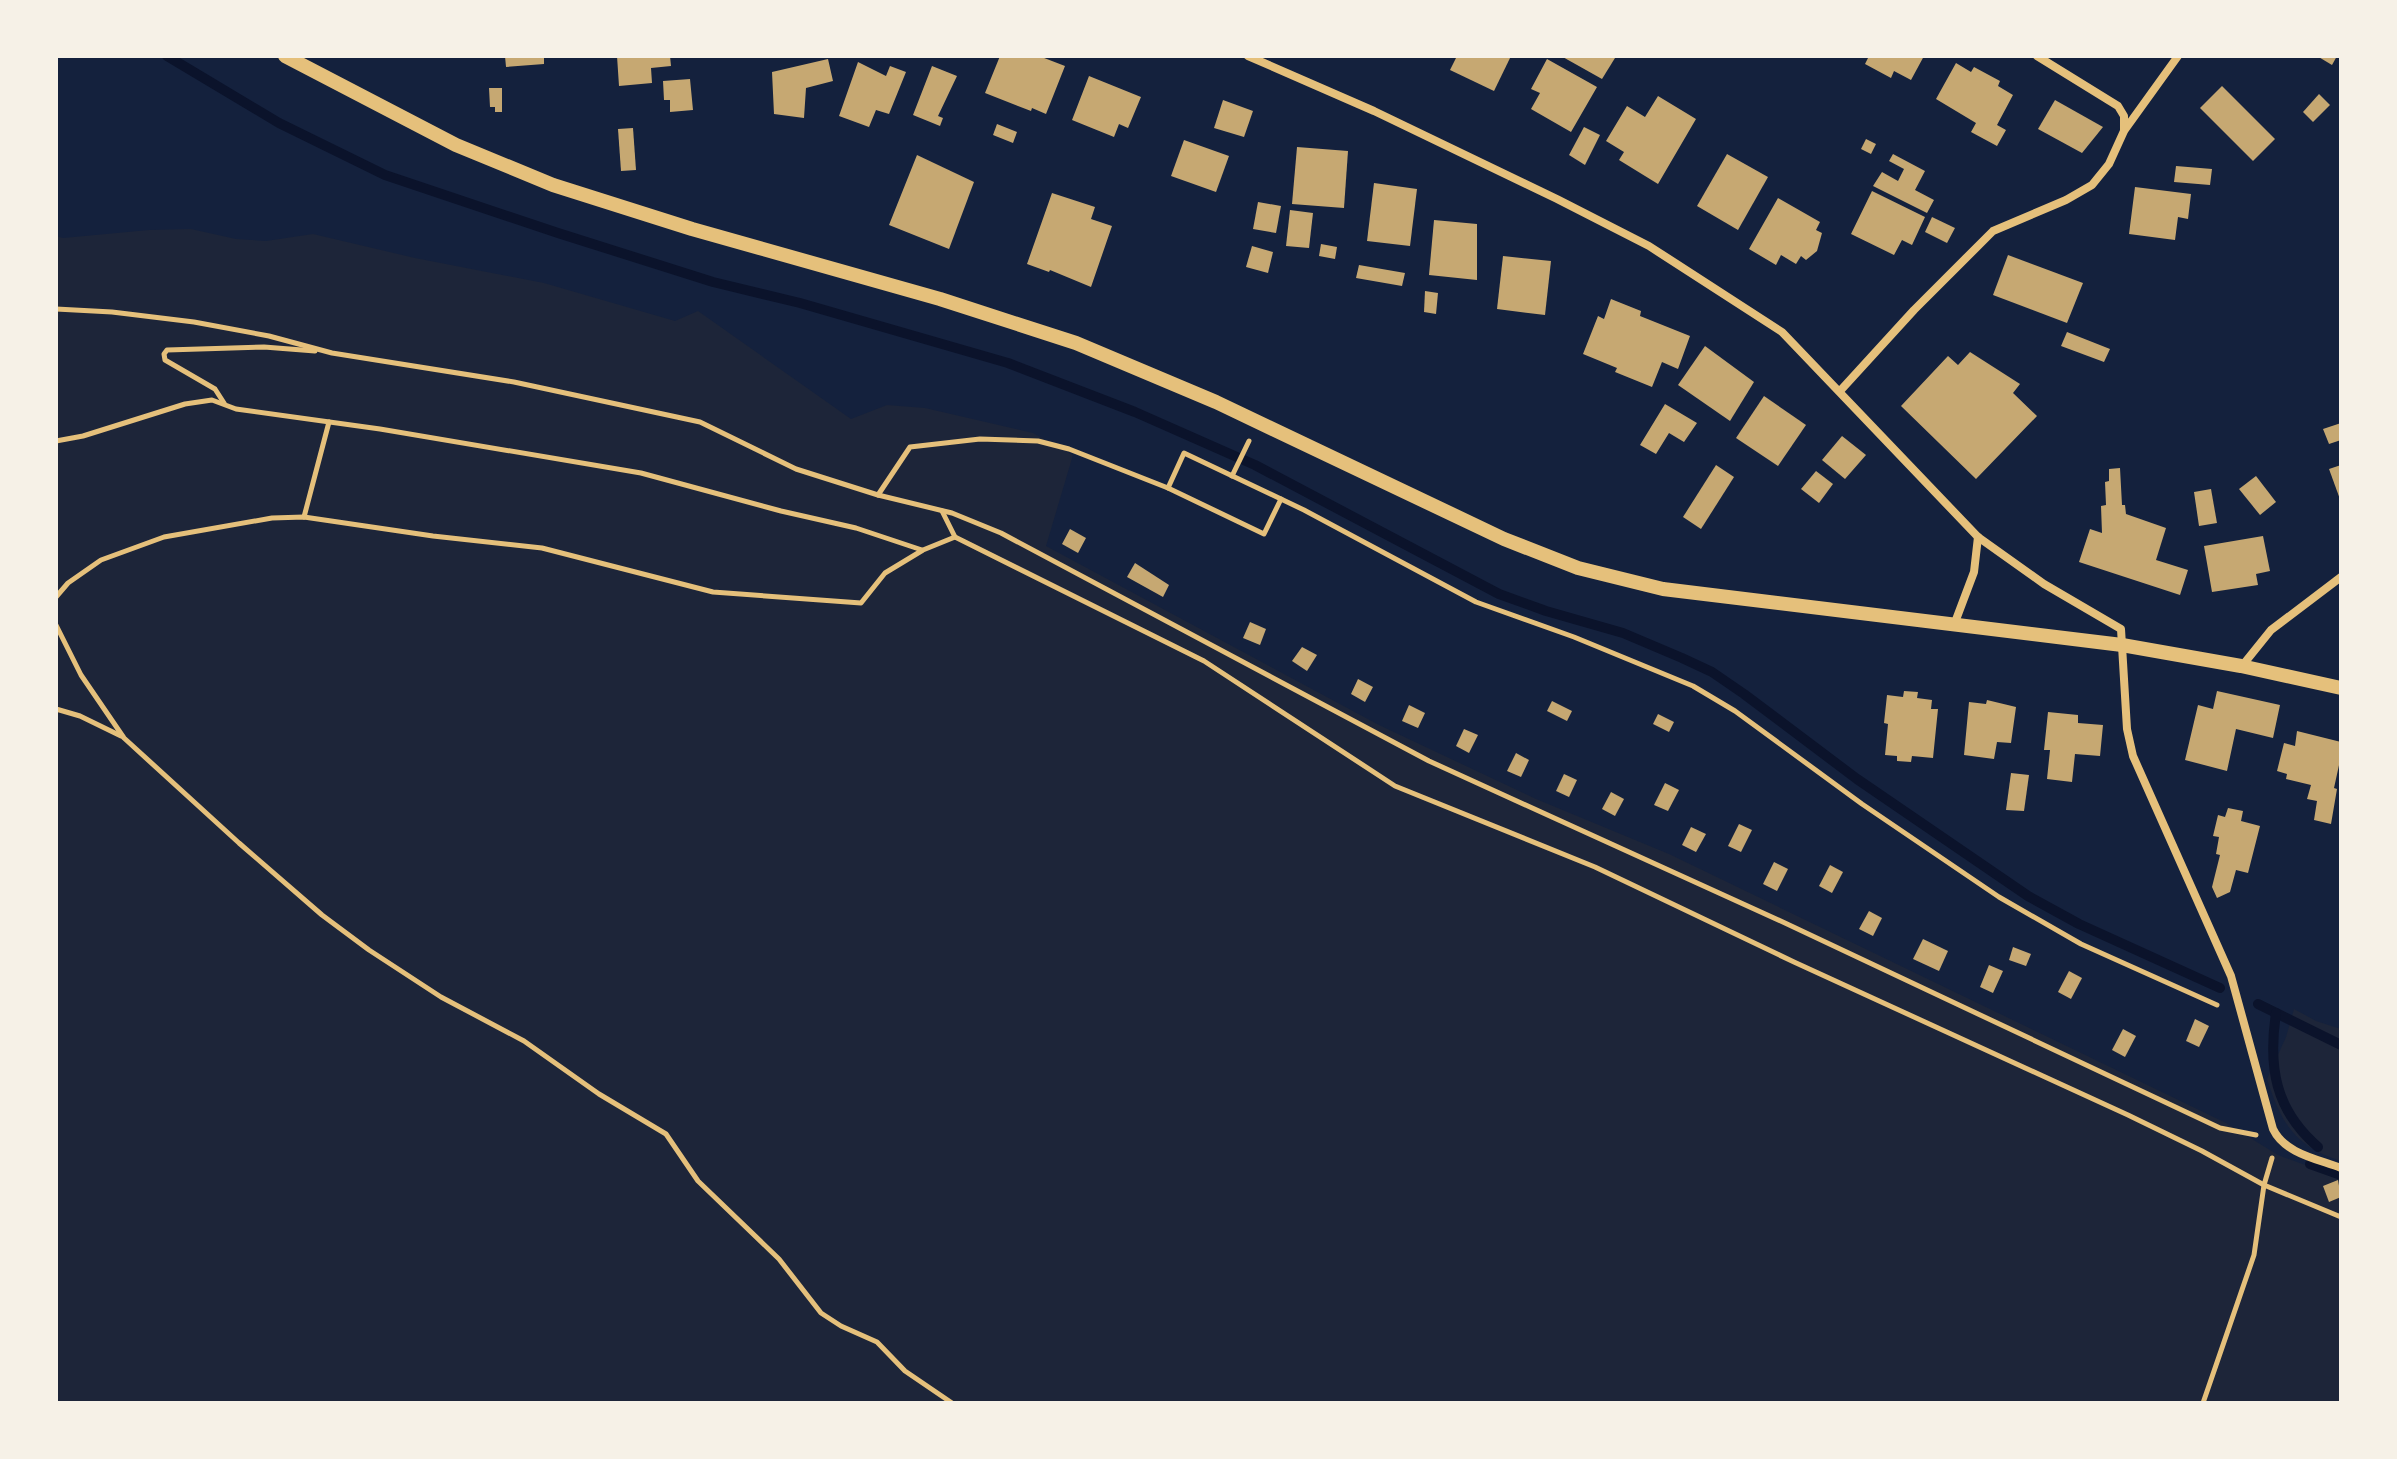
<svg xmlns="http://www.w3.org/2000/svg" width="2397" height="1459" font-family="'Roboto Condensed',sans-serif">
  <rect width="100%" height="100%" fill="#14213d"/>
  <g fill="#1d2539">
    <polygon points="191,229 236,239 266,241 313,234 415,258 544,283 675,321 698,311 851,419 887,405 925,408 1033,433 1073,455 1046,546 1379,725 1536,799 1669,854 2226,1123 2278,1155 2341,1178 2341,1403 56,1403 56,236 63,238 149,230"/>
    <path d="M2294,1009L2316,1021L2341,1029V1161C2295,1147 2281,1123 2267,1079L2286,1037Z"/>
  </g>
  <g fill="none" stroke-linecap="round" stroke-linejoin="round">
    <g stroke="#0b132b" stroke-width="10">
      <polyline points="167,56 279,123 385,175 558,233 713,282 800,303 1008,363 1135,412 1255,465 1499,594 1546,611 1623,633 1682,658 1712,672 1744,694 1857,779 2028,896 2079,924 2220,988"/>
      <polyline points="2258,1004 2341,1045"/>
      <path d="M2276,1013C2268,1067 2275,1110 2318,1147"/>
      <polyline points="2310,1164 2341,1175"/>
    </g>
  </g>
  <g fill="#c6a872">
    <polygon points="505,56 544,56 544,64 506,67"/>
    <polygon points="617,56 670,56 671,66 651,68 652,83 619,86"/>
    <polygon points="1000,56 1039,56 1065,66 1046,114 1032,108 1031,111 985,93"/>
    <polygon points="1457,56 1511,56 1494,91 1450,70"/>
    <polygon points="1561,56 1612,56 1615,58 1602,79"/>
    <polygon points="1869,56 1924,56 1911,80 1894,71 1891,78 1865,64"/>
    <polygon points="2317,56 2337,56 2332,65"/>
    <polygon points="828,59 833,81 806,88 804,118 774,114 772,72"/>
    <polygon points="1547,59 1597,87 1571,132 1531,109 1540,93 1531,89"/>
    <polygon points="858,62 886,76 890,66 906,72 889,114 876,110 869,127 839,116"/>
    <polygon points="1956,63 1971,72 1974,67 2000,81 1998,86 2013,95 1997,125 2006,130 1997,146 1971,132 1976,123 1936,99"/>
    <polygon points="932,66 957,76 938,116 943,118 940,126 913,115"/>
    <polygon points="1089,76 1141,97 1128,128 1119,124 1114,137 1072,120"/>
    <polygon points="690,79 693,110 670,112 670,100 664,100 663,81"/>
    <polygon points="2222,86 2275,139 2253,161 2200,108"/>
    <polygon points="489,88 502,88 502,112 495,112 495,107 490,107"/>
    <polygon points="2319,94 2330,105 2313,122 2303,112"/>
    <polygon points="1658,96 1696,119 1658,184 1619,160 1624,152 1606,141 1627,106 1645,117"/>
    <polygon points="1223,100 1253,111 1244,137 1214,128"/>
    <polygon points="2055,100 2103,127 2082,153 2038,129"/>
    <polygon points="997,124 1017,132 1013,143 993,135"/>
    <polygon points="1584,127 1600,135 1585,165 1569,155"/>
    <polygon points="633,128 636,170 621,171 618,129"/>
    <polygon points="1866,139 1876,144 1871,154 1861,149"/>
    <polygon points="1184,140 1229,156 1216,192 1171,176"/>
    <polygon points="1297,147 1348,151 1344,208 1292,204"/>
    <polygon points="1727,154 1768,177 1738,230 1697,206"/>
    <polygon points="1893,154 1925,171 1915,190 1934,200 1927,213 1873,186 1882,172 1898,181 1904,169 1889,161"/>
    <polygon points="917,155 974,182 949,249 889,225"/>
    <polygon points="2176,166 2212,169 2210,185 2174,182"/>
    <polygon points="1374,183 1417,189 1410,246 1367,241"/>
    <polygon points="2135,187 2191,194 2188,219 2178,217 2175,240 2129,234"/>
    <polygon points="1872,191 1925,217 1912,245 1902,240 1894,255 1851,234"/>
    <polygon points="1052,193 1095,207 1091,219 1112,226 1091,287 1050,270 1049,272 1027,264"/>
    <polygon points="1778,198 1820,222 1816,230 1822,233 1817,251 1806,260 1801,256 1796,264 1781,255 1776,265 1749,249"/>
    <polygon points="1258,202 1281,206 1276,233 1253,229"/>
    <polygon points="1290,210 1313,213 1309,248 1286,246"/>
    <polygon points="1932,217 1955,228 1947,243 1925,232"/>
    <polygon points="1434,220 1477,224 1477,280 1429,275"/>
    <polygon points="1321,244 1337,247 1335,259 1319,256"/>
    <polygon points="1252,246 1273,252 1268,273 1246,267"/>
    <polygon points="2008,255 2083,283 2067,323 1993,295"/>
    <polygon points="1503,256 1551,261 1545,315 1497,309"/>
    <polygon points="1359,265 1405,273 1402,286 1356,278"/>
    <polygon points="1425,291 1438,293 1436,314 1424,312"/>
    <polygon points="1611,299 1641,311 1640,316 1690,336 1678,369 1662,362 1652,387 1615,372 1617,368 1583,354 1598,316 1604,319"/>
    <polygon points="2067,332 2110,349 2104,362 2061,346"/>
    <polygon points="1705,346 1754,382 1730,421 1678,385"/>
    <polygon points="1970,352 2020,384 2013,393 2037,416 1976,479 1901,406 1948,356 1958,365"/>
    <polygon points="1764,396 1806,425 1778,466 1736,438"/>
    <polygon points="1665,404 1697,423 1684,442 1669,433 1656,454 1640,445"/>
    <polygon points="2341,423 2341,440 2329,444 2323,429"/>
    <polygon points="1842,436 1866,455 1845,479 1822,460"/>
    <polygon points="1716,465 1734,477 1701,529 1683,517"/>
    <polygon points="2341,465 2341,502 2329,469"/>
    <polygon points="2120,468 2122,505 2125,505 2126,514 2166,528 2156,560 2188,570 2180,595 2079,562 2090,529 2102,533 2101,506 2106,505 2105,482 2109,481 2109,469"/>
    <polygon points="1816,471 1833,484 1819,503 1801,489"/>
    <polygon points="2256,476 2276,502 2260,515 2239,489"/>
    <polygon points="2211,489 2217,523 2199,526 2194,492"/>
    <polygon points="1070,529 1086,538 1078,553 1062,544"/>
    <polygon points="2263,536 2270,571 2256,574 2258,585 2212,592 2204,546"/>
    <polygon points="1135,563 1169,585 1163,597 1127,577"/>
    <polygon points="1250,622 1266,629 1260,645 1243,638"/>
    <polygon points="1302,647 1317,655 1307,671 1292,661"/>
    <polygon points="1358,679 1373,687 1365,702 1351,694"/>
    <polygon points="1904,691 1918,692 1917,698 1932,700 1931,709 1938,709 1933,758 1912,756 1911,762 1897,761 1897,756 1885,755 1888,724 1884,723 1887,695 1903,697"/>
    <polygon points="2217,691 2280,705 2273,738 2236,729 2227,771 2185,760 2198,705 2213,709"/>
    <polygon points="1987,700 2016,707 2011,743 1997,742 1994,759 1964,755 1969,702 1986,704"/>
    <polygon points="1552,701 1572,711 1567,721 1547,711"/>
    <polygon points="1409,705 1425,713 1418,728 1402,721"/>
    <polygon points="2048,712 2078,715 2078,723 2103,725 2100,756 2075,754 2072,782 2047,779 2050,750 2044,750"/>
    <polygon points="1658,714 1674,722 1669,732 1653,724"/>
    <polygon points="1464,729 1478,735 1469,753 1456,746"/>
    <polygon points="2297,731 2341,742 2341,756 2334,788 2337,789 2331,824 2314,820 2317,801 2307,799 2311,785 2286,779 2287,774 2277,771 2284,743 2295,746"/>
    <polygon points="1516,753 1529,760 1521,777 1507,771"/>
    <polygon points="2011,773 2029,775 2024,811 2006,810"/>
    <polygon points="1564,774 1577,780 1569,797 1556,791"/>
    <polygon points="1665,783 1679,790 1668,811 1654,805"/>
    <polygon points="1611,792 1624,799 1615,816 1602,809"/>
    <polygon points="2228,808 2243,811 2241,821 2260,826 2248,873 2236,870 2230,892 2217,898 2212,887 2220,855 2216,854 2219,837 2213,836 2218,815 2225,817"/>
    <polygon points="1739,824 1752,830 1741,852 1728,846"/>
    <polygon points="1691,827 1706,834 1696,852 1682,845"/>
    <polygon points="1774,862 1788,869 1777,891 1763,884"/>
    <polygon points="1830,865 1843,872 1832,893 1819,886"/>
    <polygon points="1869,911 1882,918 1873,936 1859,929"/>
    <polygon points="1923,939 1948,951 1939,971 1913,959"/>
    <polygon points="2013,947 2031,954 2026,966 2009,960"/>
    <polygon points="1989,965 2003,971 1993,993 1980,987"/>
    <polygon points="2069,971 2082,978 2071,999 2058,992"/>
    <polygon points="2195,1019 2209,1026 2199,1047 2186,1041"/>
    <polygon points="2123,1029 2136,1036 2125,1057 2112,1050"/>
    <polygon points="2338,1180 2341,1197 2329,1202 2323,1186"/>
  </g>
  <g fill="none" stroke-linecap="round" stroke-linejoin="round">
    <g stroke="#e5c07b" stroke-width="5">
      <polyline points="56,309 112,312 194,322 269,336 332,353 514,382 700,422 796,469 878,495 952,513 1001,533 1429,761 1785,923 2220,1128 2256,1135"/>
      <polyline points="224,403 215,389 165,360 164,354 167,350 264,347 315,351"/>
      <polyline points="56,441 83,436 185,404 212,400 236,409 380,429 641,473 781,511 856,528 922,550"/>
      <polyline points="1232,476 1249,441"/>
      <polyline points="1168,488 1184,453 1304,510 1476,602 1574,637 1693,686 1735,711 1862,804 1999,897 2081,944 2217,1005"/>
      <polyline points="878,495 910,447 980,439 1038,441 1069,449 1168,488 1264,534 1281,499"/>
      <polyline points="942,511 955,537 1204,661 1395,786 1595,867 1794,962 2128,1115 2202,1151 2264,1185 2341,1217"/>
      <polyline points="304,517 329,422"/>
      <polyline points="56,597 68,583 101,560 164,537 272,518 304,517 433,536 542,548 713,592 861,603 885,573 923,550 955,537"/>
      <polyline points="56,625 81,675 124,738 239,843 322,915 369,950 441,997 524,1041 599,1094 666,1134 698,1181 779,1259 821,1313 841,1326 877,1342 905,1371 952,1403"/>
      <polyline points="56,709 80,716 121,736"/>
      <polyline points="2203,1403 2254,1255 2264,1185 2272,1158"/>
    </g>
    <g stroke="#e5c07b" stroke-width="8">
      <path d="M1248,56L1374,111L1557,199L1649,246L1782,332L1978,537L2044,584L2121,629L2127,729L2133,756L2231,976L2273,1129C2285,1154 2318,1159 2341,1168"/>
      <polyline points="2037,56 2118,106 2124,116 2124,130"/>
      <polyline points="1840,391 1914,310 1993,231 2066,200 2092,185 2109,164 2124,131 2178,56"/>
      <polyline points="1954,625 1974,572 1978,537"/>
      <polyline points="2242,666 2271,630 2341,577"/>
    </g>
    <polyline stroke="#e5c07b" stroke-width="14" points="285,56 456,145 553,185 692,229 940,299 1076,343 1216,402 1504,539 1578,568 1663,589 2122,645 2241,666 2341,688"/>
  </g>
  <rect width="2397" height="1459" fill="none" stroke="#f6f1e7" stroke-width="116"/>
</svg>
